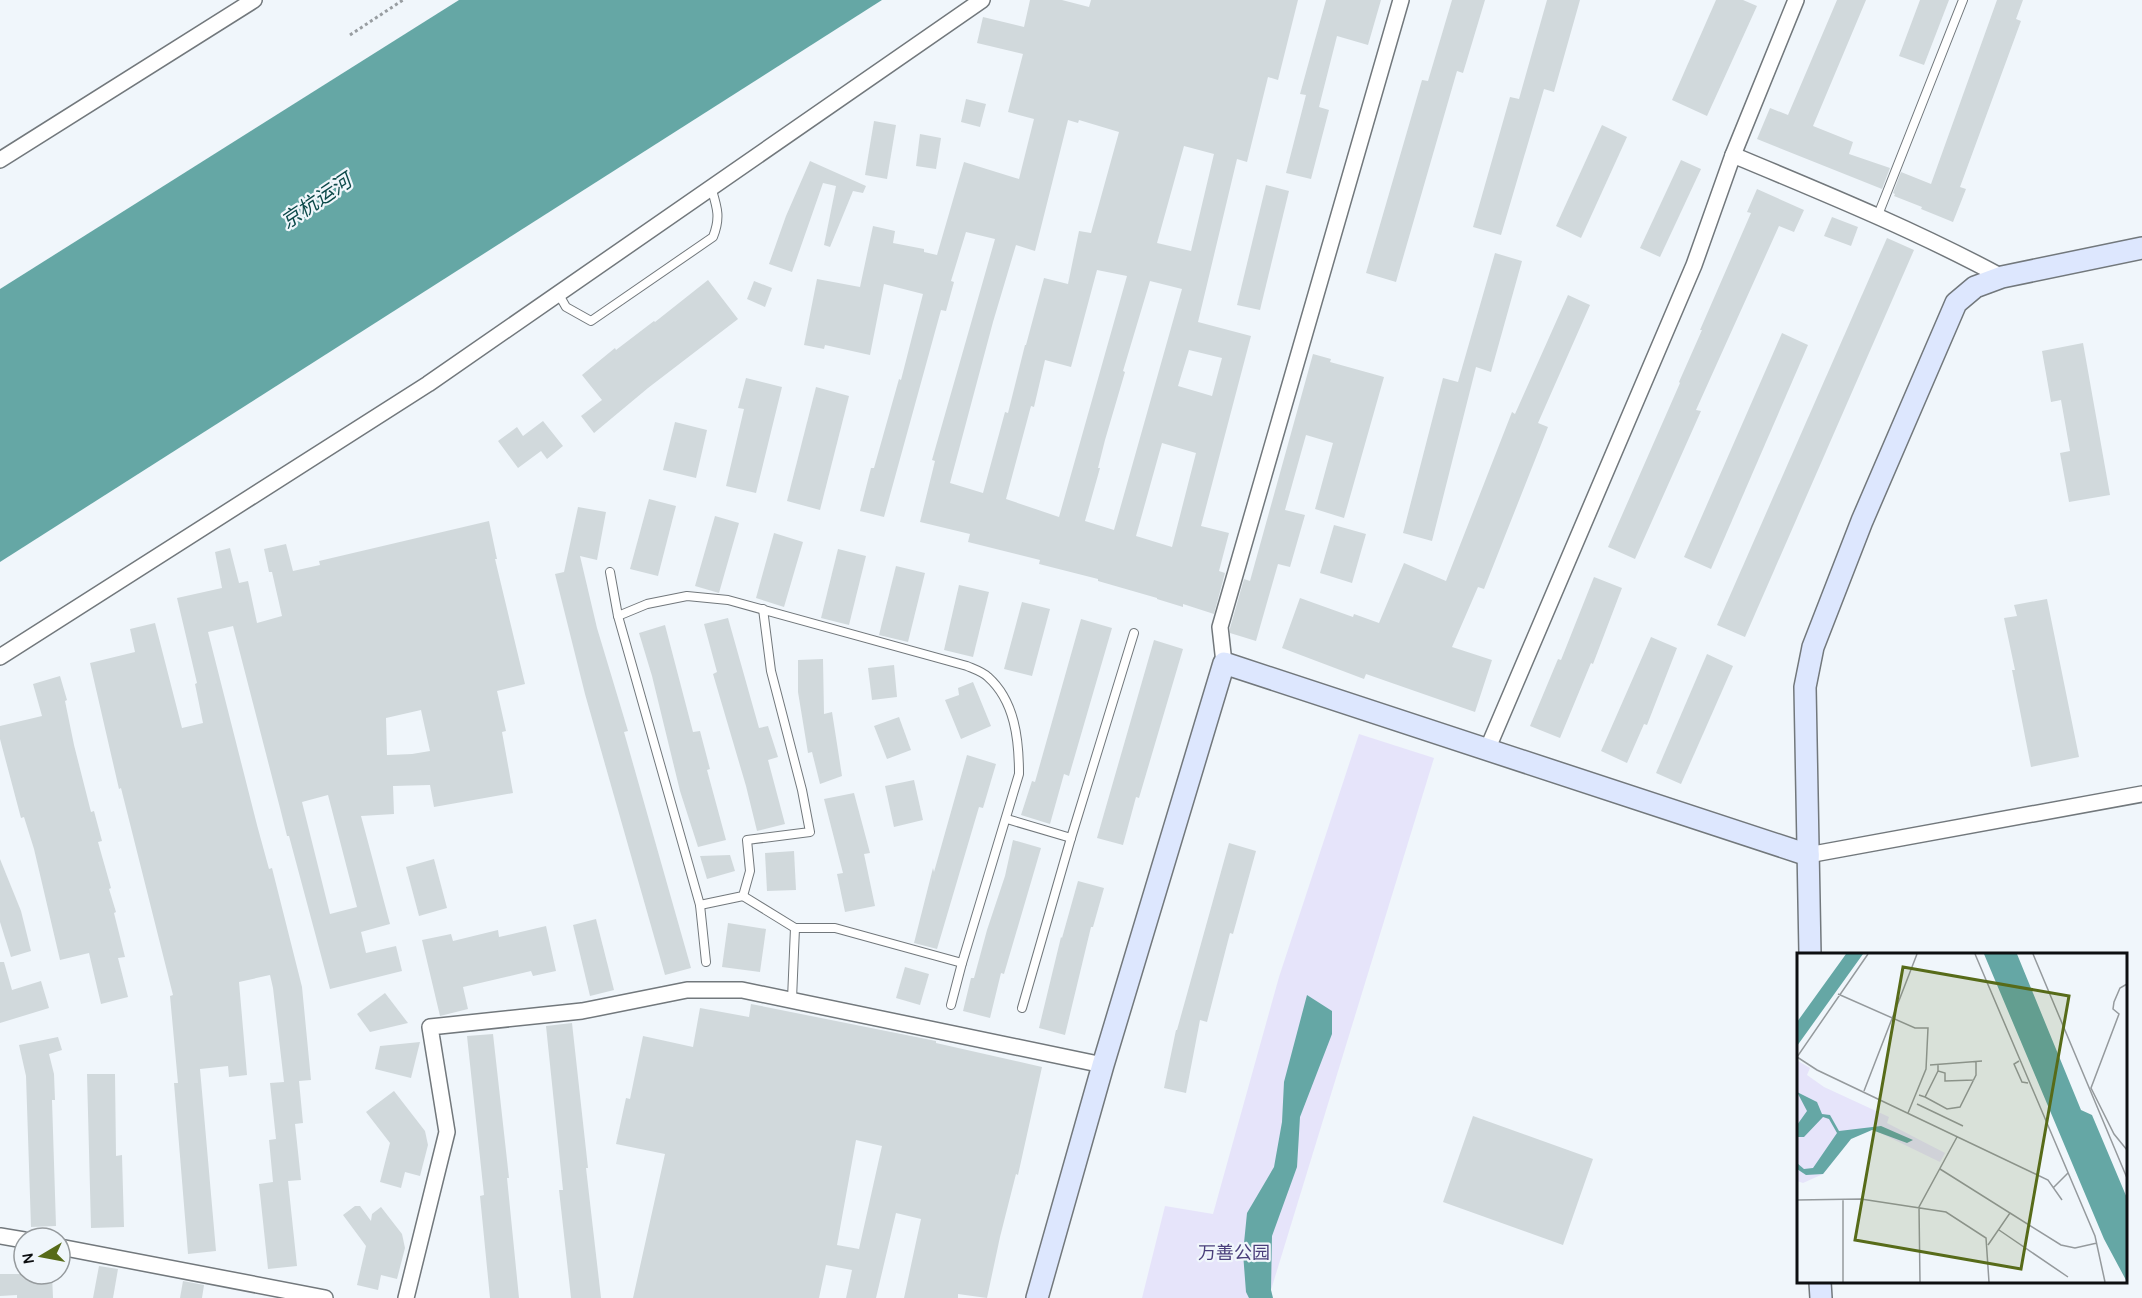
<svg xmlns="http://www.w3.org/2000/svg" width="2142" height="1298" font-family="Karla,'Noto Sans SC',sans-serif">
  <rect width="100%" height="100%" fill="#f0f6fb"/>
  <polygon fill="#e6e4fa" points="1359,734 1434,758 1271,1290 1273,1298 1142,1298 1165,1206 1213,1214 1279,977"/>
  <g fill="#65a7a5">
    <polygon points="459,0 882,0 0,562 0,289"/>
    <polygon points="1307,995 1332,1011 1332,1034 1300,1117 1297,1167 1272,1236 1271,1290 1273,1298 1249,1298 1246,1292 1243,1253 1247,1213 1274,1167 1282,1122 1284,1082"/>
  </g>
  <g fill="#d1d9dc" fill-rule="evenodd">
    <path d="M1030,0H1062L1089,7L1091,0H1298L1278,80L1268,77L1247,162L1237,159L1198,322L1251,336L1201,526L1229,533L1219,571L1225,573L1214,614L1183,604V607L1157,599V598L1098,581V579L1039,564L1040,560L968,542L970,534L920,522L935,461L932,460L995,239L966,232L951,281L954,282L946,311L941,310L884,517L860,511L871,468H874L899,379L901,380L923,294L884,284L870,355L825,345L824,349L804,345L817,279L860,287L873,226L895,231L893,243L924,249V252L937,255L964,162L1019,179L1034,119L1008,112L1023,54L977,43L983,17L1024,27ZM1068,120L1078,123L1079,120L1119,132L1091,233L1079,231L1068,284L1044,278L1026,345H1025L1008,413L1005,412L983,493L950,483L993,322L1016,245L1035,251ZM1184,146L1214,154L1191,251L1157,243ZM1097,270L1127,276L1059,517L1006,499L1031,406L1034,407L1045,360L1071,367ZM1150,281L1182,289L1114,530L1085,521L1100,468H1098L1105,440L1125,372L1123,371ZM1189,350L1222,358L1212,396L1178,386ZM1162,443L1196,453L1172,547L1136,536Z"/>
    <polygon points="1326,0 1381,0 1368,45 1337,36 1319,107 1329,110 1311,179 1286,173 1306,95 1300,94"/>
    <polygon points="1452,0 1485,0 1463,73 1457,71 1396,282 1366,273 1422,80 1428,81"/>
    <polygon points="1547,0 1580,0 1554,92 1544,89 1501,235 1473,227 1510,97 1519,99"/>
    <polygon points="1716,0 1743,0 1757,6 1707,116 1672,100"/>
    <polygon points="1837,0 1866,0 1813,126 1853,142 1849,154 1890,168 1882,189 1757,139 1770,108 1788,115"/>
    <polygon points="1920,0 1949,0 1924,65 1899,56"/>
    <polygon points="1997,0 2023,0 2016,19 2021,21 1960,187 1966,189 1953,222 1921,209 1922,207 1894,196 1895,194 1893,193 1901,172 1931,184"/>
    <polygon points="966,99 986,104 980,127 961,122"/>
    <polygon points="874,121 896,125 887,179 865,175"/>
    <polygon points="1602,125 1627,137 1581,238 1556,226"/>
    <polygon points="920,134 941,138 936,169 916,166"/>
    <polygon points="1681,160 1701,169 1660,257 1640,248"/>
    <polygon points="810,161 866,186 863,193 853,191 830,247 824,245 836,186 823,183 792,272 769,264 786,216"/>
    <polygon points="1266,185 1289,191 1260,310 1237,305"/>
    <polygon points="1757,189 1804,210 1794,232 1779,226 1696,410 1701,411 1635,559 1608,547 1680,383 1679,382 1702,330 1700,330 1751,213 1747,212"/>
    <polygon points="1832,217 1858,227 1851,246 1824,236"/>
    <polygon points="1887,238 1914,250 1745,637 1717,625"/>
    <polygon points="1495,253 1522,261 1491,372 1476,367 1432,541 1403,533 1443,378 1458,382"/>
    <polygon points="708,280 738,319 648,388 594,433 581,416 602,400 582,375 615,348 616,350 654,321 655,322"/>
    <polygon points="754,281 772,288 765,307 747,299"/>
    <polygon points="1568,295 1590,305 1538,423 1548,427 1484,589 1478,587 1452,647 1492,660 1475,712 1366,674 1364,679 1282,648 1300,598 1353,617 1354,614 1379,623 1404,563 1446,581 1512,412 1515,414"/>
    <polygon points="1782,333 1808,345 1711,569 1684,557"/>
    <polygon points="2083,343 2110,495 2069,502 2060,453 2070,451 2061,400 2051,402 2042,351"/>
    <polygon points="1313,354 1331,359 1330,362 1384,377 1344,518 1315,509 1333,443 1306,435 1285,510 1305,515 1290,567 1278,564 1256,641 1230,633 1230,628 1244,579 1250,581"/>
    <polygon points="746,378 782,387 756,493 726,486 744,409 738,408"/>
    <polygon points="816,387 849,396 820,510 787,501"/>
    <polygon points="543,421 563,446 547,459 541,451 518,468 498,441 517,427 523,436"/>
    <polygon points="675,422 707,430 696,478 663,470"/>
    <polygon points="649,499 676,506 658,576 630,569"/>
    <polygon points="578,507 606,512 597,560 580,556 597,628 628,731 624,732 691,968 665,975 585,694 555,574 564,572"/>
    <polygon points="715,516 739,523 719,593 695,586"/>
    <path d="M489,521L497,559H495L525,684L497,691L506,731L502,732L513,793L434,807L430,785L393,786L394,814L361,816L390,924L361,932L366,953L396,946L402,971L330,989L289,836H287L280,808L233,626L208,632L257,825L269,869L272,868L302,987L311,1080L299,1081L303,1123L295,1124L301,1180L288,1181L297,1266L268,1269L259,1184L273,1182L269,1140L276,1139L270,1083L284,1082L273,988L270,975L239,982L247,1075L229,1077L228,1066L200,1069L216,1251L188,1254L174,1083H178L170,996L173,995L121,788L119,789L90,663L135,652L130,629L155,623L182,728L203,723L195,684L197,683L177,598L222,588L215,552L230,548L239,583L248,581L257,623L282,616L272,572H269L264,549L286,544L293,571L320,565L319,561ZM421,710L430,751L412,754L387,755L386,718ZM328,795L357,907L330,914L302,802Z"/>
    <polygon points="1334,525 1366,534 1352,583 1320,573"/>
    <polygon points="774,533 803,542 784,607 756,598"/>
    <polygon points="838,549 866,556 849,625 821,618"/>
    <polygon points="896,566 925,573 908,642 879,635"/>
    <polygon points="1594,577 1622,588 1593,664 1591,663 1560,738 1530,726 1558,659 1561,660"/>
    <polygon points="959,585 989,592 973,657 944,650"/>
    <polygon points="2047,599 2079,757 2031,767 2012,670 2015,670 2004,618 2017,616 2014,605"/>
    <polygon points="1022,602 1050,609 1032,676 1004,669"/>
    <polygon points="728,618 759,728 768,726 778,757 768,760 785,824 757,831 746,786 713,674 717,672 704,624"/>
    <polygon points="1081,619 1112,628 1069,776 1064,774 1050,824 1021,815 1032,781 1035,782"/>
    <polygon points="665,625 693,732 700,731 710,769 707,770 726,840 698,847 680,791 652,676 639,633"/>
    <polygon points="1651,637 1677,648 1647,725 1644,724 1627,763 1601,751"/>
    <polygon points="1154,640 1183,649 1139,798 1136,797 1123,845 1097,838"/>
    <polygon points="1707,654 1733,666 1681,784 1656,773"/>
    <polygon points="823,659 824,714 832,712 842,776 820,784 812,752 808,753 798,692 798,660"/>
    <polygon points="894,665 897,697 872,700 868,668"/>
    <polygon points="60,676 67,700 65,701 74,745 91,812 94,811 102,841 98,842 111,888 109,889 116,912 114,913 125,957 118,958 128,997 101,1004 89,953 60,960 34,849 24,817 21,818 0,739 0,726 42,716 33,684"/>
    <polygon points="973,682 991,726 961,739 945,700 959,695 958,688"/>
    <polygon points="899,717 911,750 887,759 874,726"/>
    <polygon points="967,755 996,764 983,808 979,807 937,949 914,943 933,868 934,872"/>
    <polygon points="914,780 923,820 894,827 885,786"/>
    <polygon points="854,793 870,853 864,854 875,906 845,912 837,874 843,873 824,799"/>
    <polygon points="1013,840 1041,848 1004,974 1001,973 990,1018 963,1011 971,978 974,978 987,930 1005,876"/>
    <polygon points="1229,843 1256,851 1233,934 1230,933 1207,1022 1200,1020 1186,1093 1164,1088 1176,1030 1177,1030"/>
    <polygon points="794,851 796,890 767,891 765,853"/>
    <polygon points="730,855 735,871 707,879 700,856"/>
    <polygon points="0,859 21,911 31,951 11,957 0,922"/>
    <polygon points="434,859 447,908 419,916 406,867"/>
    <polygon points="1078,881 1104,888 1093,927 1091,927 1065,1035 1039,1028 1061,937 1062,938"/>
    <polygon points="596,919 614,990 590,996 573,925"/>
    <polygon points="728,923 766,929 760,972 722,967"/>
    <polygon points="546,926 556,971 533,976 531,971 463,987 468,1009 440,1016 422,940 451,934 453,941 498,930 499,937"/>
    <polygon points="0,962 4,962 12,990 41,981 49,1008 0,1023"/>
    <polygon points="905,967 929,974 920,1005 896,998"/>
    <polygon points="385,993 408,1023 370,1032 357,1014"/>
    <path d="M751,1004L936,1041V1043L1042,1067L1018,1175L1016,1174L1000,1237L987,1298L958,1294V1298H904L921,1219L896,1213L876,1298H846L852,1270L826,1265L819,1298H633L665,1154L616,1144L626,1098L630,1099L643,1036L693,1047L700,1008L749,1017ZM856,1140L882,1146L859,1249L837,1245Z"/>
    <polygon points="572,1023 588,1168 586,1168 601,1298 571,1298 559,1190 563,1190 546,1026"/>
    <polygon points="493,1034 509,1178 507,1178 519,1298 490,1298 480,1196 484,1195 467,1036"/>
    <polygon points="58,1037 62,1050 49,1054 54,1074 55,1100 52,1100 56,1226 31,1227 26,1076 19,1045"/>
    <polygon points="420,1042 411,1078 375,1069 380,1046"/>
    <polygon points="87,1074 115,1074 116,1156 122,1155 124,1227 91,1228"/>
    <polygon points="394,1091 425,1131 428,1145 420,1176 405,1172 401,1188 380,1182 390,1143 366,1112"/>
    <polygon points="1473,1116 1593,1159 1563,1245 1443,1202"/>
    <polygon points="355,1206 360,1206 371,1221 372,1214 381,1207 402,1234 405,1248 397,1279 381,1275 378,1290 357,1285 366,1246 343,1215"/>
    <polygon points="99,1266 118,1269 113,1298 93,1298"/>
    <polygon points="0,1274 52,1274 53,1298 17,1298 17,1295 0,1296"/>
    <polygon points="183,1281 204,1285 202,1298 180,1298"/>
  </g>
  <g fill="none" stroke-linecap="round" stroke-linejoin="round">
    <g stroke="#72787c" stroke-width="10">
      <g id="lane">
        <polyline points="1878,215 1963,0"/>
        <path d="M558,293L566,307L591,321L713,237C721,217 717,207 711,187"/>
        <polyline points="610,572 618,616 700,905 706,962"/>
        <path d="M618,616L647,604L687,596L728,600L967,666C974,669 983,672 988,677C1015,701 1019,740 1019,774L962,963"/>
        <polyline points="1007,819 1071,838"/>
        <polyline points="743,896 795,928 835,928 962,963 951,1005"/>
        <polyline points="700,905 743,896 750,871 747,840 810,832 802,790 771,671 763,609"/>
        <polyline points="792,999 795,928"/>
        <polyline points="1022,1008 1071,838 1134,633"/>
      </g>
    </g>
    <g stroke="#72787c" stroke-width="18">
      <g id="street">
        <polyline points="1733,155 1796,0"/>
        <polyline points="0,160 254,0"/>
        <polyline points="0,657 428,384 982,0"/>
        <polyline points="1224,663 1220,627 1401,0"/>
        <path d="M1487,750L1694,265L1733,155C1824,193 1915,230 2002,277"/>
        <polyline points="1808,855 2142,794"/>
        <polyline points="0,1236 24,1240"/>
        <polyline points="60,1247 325,1298"/>
        <polyline points="406,1298 447,1132 430,1027 582,1011 687,990 742,990 1103,1065"/>
      </g>
    </g>
    <g stroke="#72787c" stroke-width="24">
      <g id="secondary">
        <polyline points="1810,954 1805,687 1813,647 1862,521 1956,303 1975,287 2002,277 2142,248"/>
        <polyline points="1820,1282 1821,1298"/>
        <polyline points="1037,1298 1103,1065 1224,663 1808,855"/>
      </g>
    </g>
    <polyline stroke="#989da1" stroke-width="3" stroke-dasharray="3 3" stroke-linecap="butt" points="350,35 403,0"/>
    <use href="#lane" stroke="#fff" stroke-width="8"/>
    <use href="#street" stroke="#fff" stroke-width="15"/>
    <use href="#secondary" stroke="#dde7fe" stroke-width="21"/>
  </g>
  <g text-anchor="middle" stroke-width="4.5" stroke-linejoin="round" paint-order="stroke">
    <g font-size="18" fill="#4a3f7b" stroke="#f0f6fb">
      <text x="1234" y="1259">万善公园</text>
    </g>
    <g font-size="20" font-style="italic" fill="#0c4949" stroke="#f0f6fb">
      <text transform="translate(316 201) rotate(-34)" y="7">京杭运河</text>
    </g>
  </g>
  <g transform="translate(1797 953)">
    <rect width="330" height="330" fill="#f0f6fb"/>
    <path d="M1,108L13,115L10,122L27,134L92,164L90,170L148,200L143,209L75,176L54,186L26,221L6,230L0,228Z" fill="#e6e4fa"/>
    <path d="M49,1H66L0,93V69ZM187,1H220L284,157L295,162L330,245V329L307,286ZM0,139L20,149L25,161L33,162L42,178L84,173L116,187L110,190L75,177L54,186L26,221L9,222L0,216V210L7,216L16,215L40,180L32,166L26,164L7,184H0V172L10,158Z" fill="#65a7a5"/>
    <path fill="none" stroke="#959a9d" stroke-width="1.5" d="M71,1L0,104L20,117L251,227L265,247M178,1L298,283L308,329M236,1L330,225M330,31L323,35L317,49L316,56L322,61L294,135L317,181L330,197M41,41L118,75H131L129,116L111,160M222,108L217,111L225,129L231,130M133,112L185,108M141,112V118L148,120V128L177,127M67,138L120,1M122,142L128,144L141,118M128,144L150,156L163,154L179,122V108M120,151L166,173M143,216L213,260L191,292M256,235L271,220M0,247L64,246L149,259L189,285L192,329M46,247V329M213,260L264,292L278,295L300,290M202,277L271,324M123,329L122,254L160,184"/>
    <path fill="#576b19" fill-opacity="0.15" stroke="#576b19" stroke-width="3" d="M106,14L272,43L224,316L58,287Z"/>
    <rect width="330" height="330" fill="none" stroke="#0d0f11" stroke-width="3"/>
  </g>
  <g transform="translate(42 1256) rotate(260)"><circle r="28" fill="#f0f6fb" stroke="#959a9d" stroke-width="1.5"/>
  <path d="M0-4.5L10 22L0 15L-10 22Z" fill="#576b19"/>
  <text y="-9" font-size="16" font-weight="bold" text-anchor="middle" fill="#0d0f11">N</text>
  </g>
</svg>
